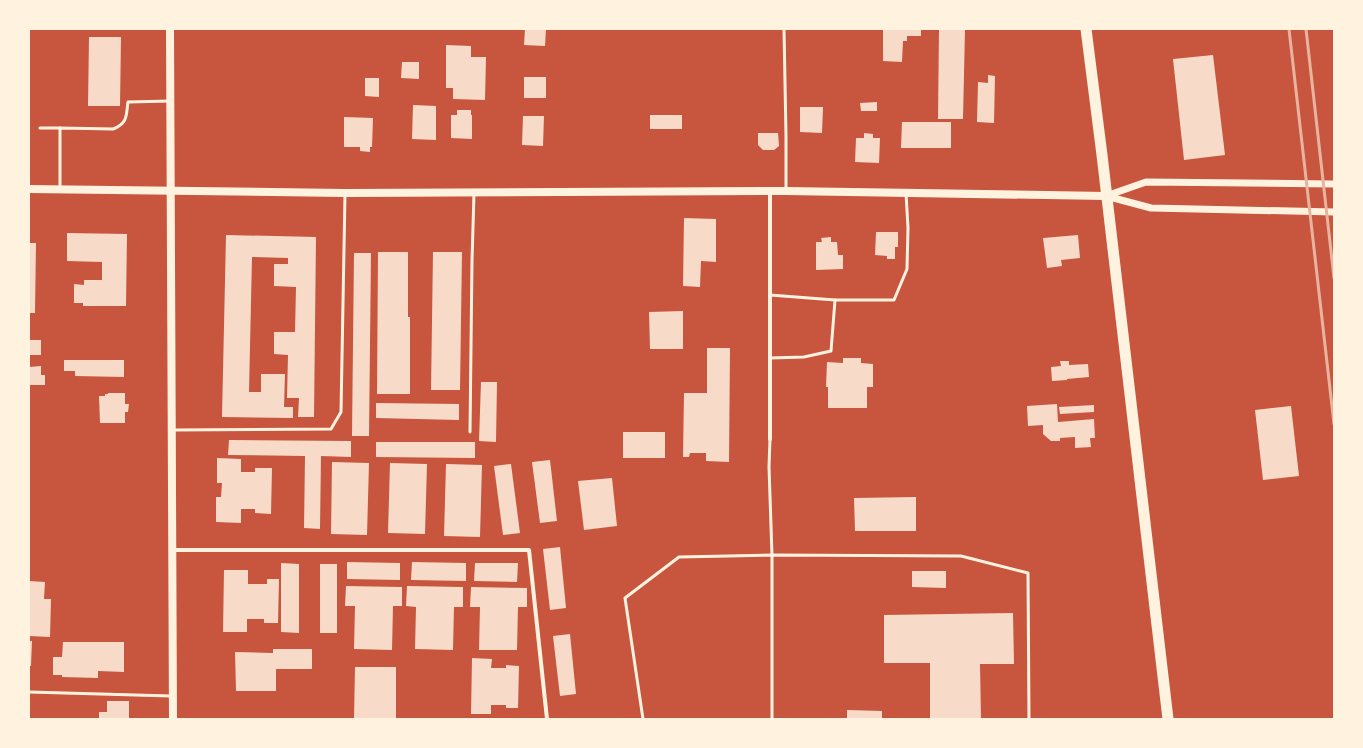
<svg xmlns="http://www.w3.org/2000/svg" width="1363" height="748" font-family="'Public Sans',sans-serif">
  <rect width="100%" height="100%" fill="#c8553d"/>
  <g fill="#f7dbc8">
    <polygon points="525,29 546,29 545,46 524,45"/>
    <polygon points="883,29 921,29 921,36 907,36 907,41 903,41 902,62 883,61"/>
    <polygon points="939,29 965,29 963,119 938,119"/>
    <polygon points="89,37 121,37 120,106 88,106"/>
    <polygon points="446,45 471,46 471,57 486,57 485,100 453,99 453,88 446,88"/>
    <polygon points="1213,55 1225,155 1184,160 1173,59"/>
    <polygon points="402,62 419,62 419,79 401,78"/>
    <polygon points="988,75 995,76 994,123 977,122 978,82 988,83"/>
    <rect x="524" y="77" width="22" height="21"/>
    <polygon points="365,78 379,78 379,97 365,96"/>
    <polygon points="877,102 877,111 861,111 860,103"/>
    <polygon points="413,105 436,106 436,140 412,139"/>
    <polygon points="800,107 823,107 822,133 800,132"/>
    <polygon points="457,110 471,110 471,115 472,115 472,139 451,138 451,115 457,115"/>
    <rect x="650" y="115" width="32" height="14"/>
    <polygon points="523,116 544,116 543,146 522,145"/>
    <polygon points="344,117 373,118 372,147 370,147 370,152 360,151 360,147 344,147"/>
    <polygon points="902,122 951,122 951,148 901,148"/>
    <polygon points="758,133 778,133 779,146 774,150 763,150 758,145"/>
    <polygon points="864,133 873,134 873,138 880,138 879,163 855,162 856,138 864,138"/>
    <polygon points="684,218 716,219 716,262 701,261 700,287 683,286"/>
    <polygon points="876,232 898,232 898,247 895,247 895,259 887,259 887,256 875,255"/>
    <polygon points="67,233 127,234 126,306 83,306 83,303 74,303 74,284 84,285 84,280 102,280 102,262 67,261"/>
    <polygon points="226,235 316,237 314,417 298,417 299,398 287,398 288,355 274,354 274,332 295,332 296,287 274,286 274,264 288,264 288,258 252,257 249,392 261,392 261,374 285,374 284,407 293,407 293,418 222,417"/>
    <polygon points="1078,235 1080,258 1061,260 1062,266 1047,268 1043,238"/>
    <polygon points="831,237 831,242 837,242 838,255 843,255 843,269 816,270 816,242 822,242 821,238"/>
    <polygon points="29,243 36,243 35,313 29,313"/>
    <polygon points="378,252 408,252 408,317 410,317 410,394 377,394"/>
    <polygon points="433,252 462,252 460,390 431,390"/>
    <polygon points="354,253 371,253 369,436 352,436"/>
    <polygon points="683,311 683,349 650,349 649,312"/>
    <rect x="29" y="340" width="12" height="15"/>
    <polygon points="707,348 730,348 729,462 706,461 706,453 690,453 689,457 683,457 684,393 707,393"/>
    <polygon points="843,358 861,358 861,363 873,364 873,387 867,387 867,408 828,408 828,387 826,387 827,362 843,363"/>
    <polygon points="64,360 124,360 124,377 75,376 75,371 64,371"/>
    <polygon points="1060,361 1069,361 1069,365 1088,364 1089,377 1067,379 1067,380 1052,381 1051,367 1061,366"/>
    <polygon points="41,366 41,375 45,375 45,385 29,385 29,367"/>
    <polygon points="481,382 497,382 496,442 479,441"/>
    <polygon points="108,393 125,393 125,404 129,404 128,412 125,412 125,423 100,423 99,396 105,396 105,394 108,394"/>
    <polygon points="376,403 459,404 459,420 376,418"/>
    <polygon points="1057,404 1058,422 1094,419 1095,438 1090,438 1091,447 1075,448 1075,437 1060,438 1060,441 1051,441 1043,434 1043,425 1028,426 1027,406"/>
    <polygon points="1094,405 1094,412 1060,414 1059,407"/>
    <polygon points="1291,406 1299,476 1263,480 1255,410"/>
    <rect x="623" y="432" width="42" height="26"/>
    <polygon points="229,440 351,441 351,457 321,456 320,529 304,528 305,456 228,455"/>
    <polygon points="376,442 475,442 475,458 376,457"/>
    <polygon points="217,458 241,459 241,472 255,472 255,468 272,468 271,514 255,513 255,509 241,509 241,523 216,522 216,497 221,497 222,483 217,483"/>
    <polygon points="550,460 557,521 540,523 532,462"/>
    <polygon points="332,462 369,463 367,535 331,534"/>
    <polygon points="390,463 427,464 425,534 388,533"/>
    <polygon points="446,464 482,465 480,537 444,536"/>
    <polygon points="511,464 520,533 503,535 494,466"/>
    <polygon points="612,478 617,526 584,530 578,481"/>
    <polygon points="916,497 916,531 855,531 854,498"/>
    <polygon points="560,547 566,608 550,610 543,549"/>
    <polygon points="347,562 400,563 400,580 347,579"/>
    <polygon points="412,562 466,563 466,581 411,580"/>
    <polygon points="281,563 299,564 299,633 281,632"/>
    <polygon points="475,563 518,563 517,582 474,581"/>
    <rect x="320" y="564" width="17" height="69"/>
    <polygon points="224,570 248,570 248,584 267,584 267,579 279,579 278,623 264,623 264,619 247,619 247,632 223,632"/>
    <polygon points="912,571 946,571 946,588 912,587"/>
    <polygon points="29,581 45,582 44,599 51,599 50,637 29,636"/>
    <polygon points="346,586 402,587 402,606 393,606 392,650 354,649 355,606 345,606"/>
    <polygon points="407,586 463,587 463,607 454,607 453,650 415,649 416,607 406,606"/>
    <polygon points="471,587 527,588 527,607 518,607 517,650 479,650 480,607 470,607"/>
    <polygon points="1013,613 1014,664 980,664 981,719 930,719 930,663 884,663 884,615"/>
    <polygon points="570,634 576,694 560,696 553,636"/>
    <polygon points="29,641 32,641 31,666 29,666"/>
    <polygon points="63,642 124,642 124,672 98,671 98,678 62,677 62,675 53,675 53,657 62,657"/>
    <polygon points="273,649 312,649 312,669 276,669 276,691 236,691 235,652 273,653"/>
    <polygon points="472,658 492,659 491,668 506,668 506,665 519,666 518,708 506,708 506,705 491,705 491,714 471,714"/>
    <polygon points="355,667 396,667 396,719 354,719"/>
    <polygon points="107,701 129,701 129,719 99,719 99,712 107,712"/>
    <polygon points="847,710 882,711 882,719 847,719"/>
  </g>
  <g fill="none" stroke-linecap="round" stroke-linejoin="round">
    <g stroke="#fff3e0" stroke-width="3">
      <polyline points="784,29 786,136 786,189"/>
      <polyline points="40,128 60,128"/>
      <path d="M60,188V128L113,129C128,123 126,116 128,102L170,101"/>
      <polyline points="770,295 835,300 894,300 907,269 908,228 906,193"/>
      <polyline points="770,358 804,357 831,351 835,300"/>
      <polyline points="173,430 331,429 341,412 345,194"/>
      <polyline points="470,432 472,261 474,193"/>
      <polyline points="770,439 769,467 772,555 772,719"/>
      <polyline points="29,692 171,696"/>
      <polyline points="643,719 625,598 679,557 772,555 961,556 1028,573 1029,719"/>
    </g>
    <g stroke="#fff3e0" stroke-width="4">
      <polyline points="770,191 770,439"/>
      <polyline points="173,550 529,550 547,719"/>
    </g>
    <g stroke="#fff3e0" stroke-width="7">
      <polyline points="1106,196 1146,182 1334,184"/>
      <polyline points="1106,196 1151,208 1334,212"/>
    </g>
    <g stroke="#fff3e0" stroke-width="8">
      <polyline points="170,29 173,719"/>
      <polyline points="29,189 345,193 786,191 1106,196"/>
    </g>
    <polyline stroke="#fff3e0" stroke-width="11" points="1086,29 1102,155 1168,719"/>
    <g stroke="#e9b49f" stroke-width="3">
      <polyline points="1289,29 1334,424"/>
      <polyline points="1306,29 1334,278"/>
    </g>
  </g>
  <rect width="1363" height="748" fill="none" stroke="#fff3e0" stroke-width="60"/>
</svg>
